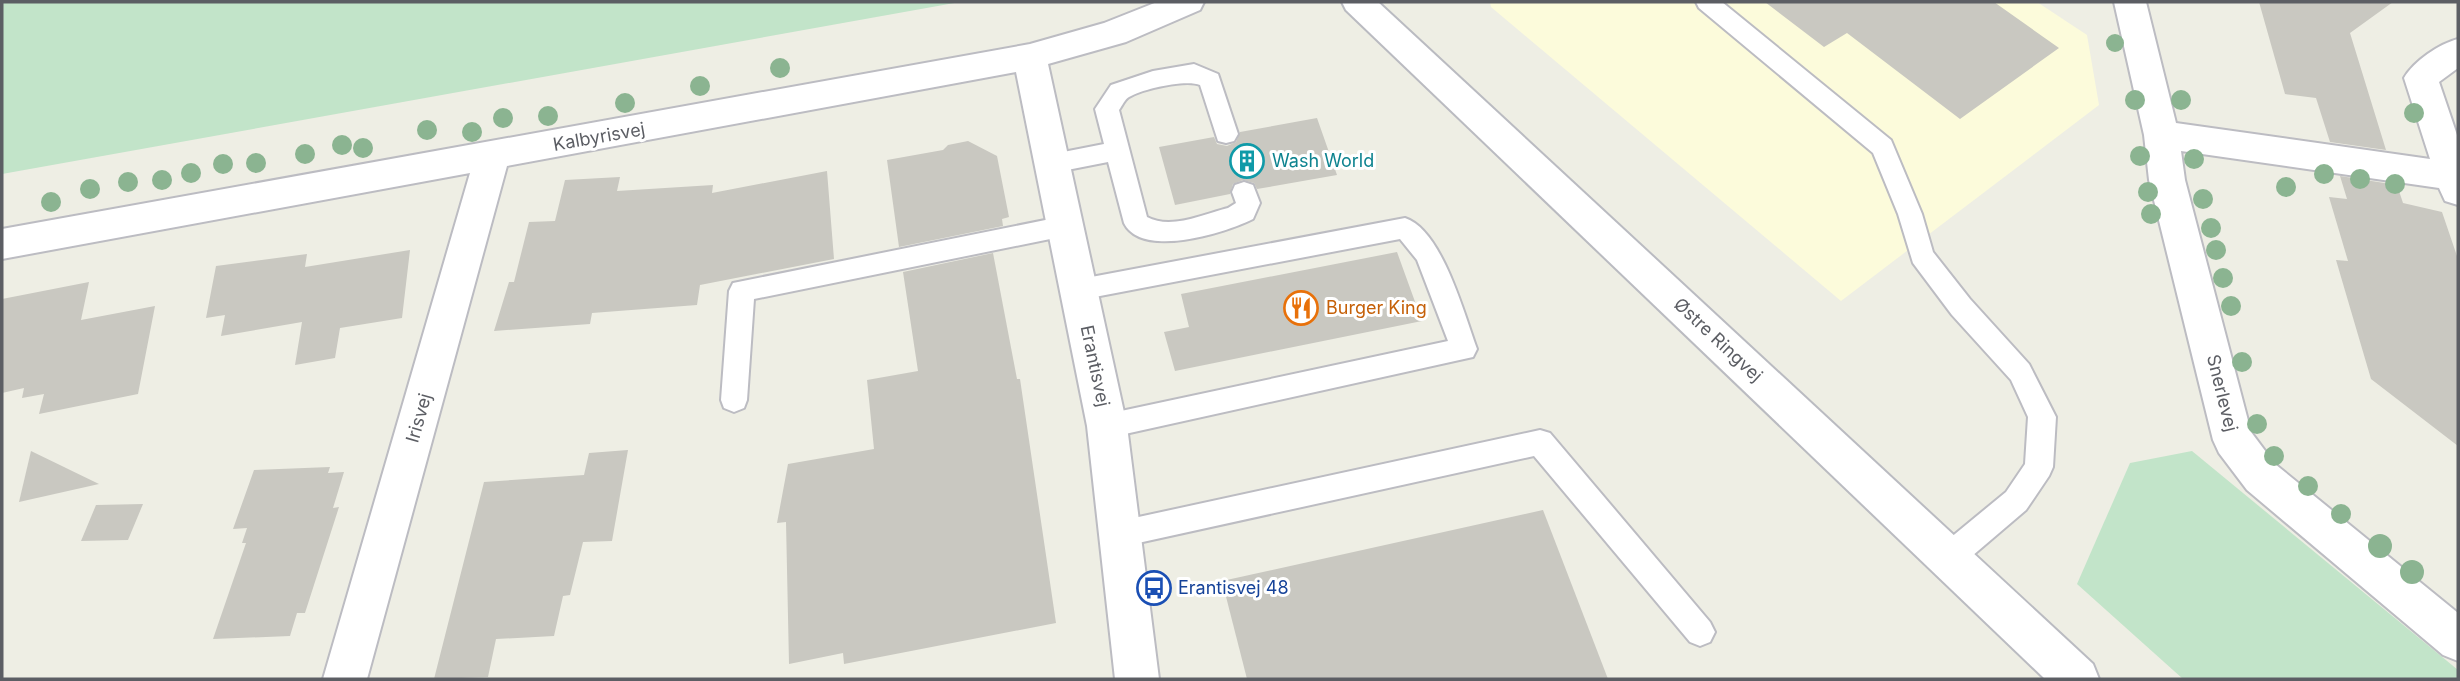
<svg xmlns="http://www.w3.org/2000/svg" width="2460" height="681" font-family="Inter,sans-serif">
  <rect width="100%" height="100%" fill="#eeeee4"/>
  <polygon fill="#fcfbdb" points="1490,2 2037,2 2087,35 2099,105 1841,301 1491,7"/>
  <g fill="#c2e4c9">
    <polygon points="2,2 960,2 2,174"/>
    <polygon points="2192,451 2458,670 2458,679 2183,679 2077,584 2130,463"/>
  </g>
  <g fill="#c9c8c1">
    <polygon points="1765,2 1994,2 2059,48 1960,119 1847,33 1824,47"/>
    <polygon points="2259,2 2393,2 2350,33 2386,150 2330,142 2316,98 2285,94"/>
    <polygon points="1317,118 1337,175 1257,189 1254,183 1243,180 1233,184 1230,194 1175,205 1159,147 1214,137 1217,144 1227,146 1236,142 1240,132"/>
    <polygon points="968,141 997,156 1009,217 1002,219 1003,226 899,247 887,160 943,150 948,145"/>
    <polygon points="827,171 834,259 700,285 697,305 592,313 590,324 494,331 509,282 514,282 529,222 555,221 565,180 620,177 617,191 713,185 712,193"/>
    <polygon points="2340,176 2397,185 2403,203 2442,212 2458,259 2458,446 2371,379 2336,260 2348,261 2329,197 2347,199"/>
    <polygon points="410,250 402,318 340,328 335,358 295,365 302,322 221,336 225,315 206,318 216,266 307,254 305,267"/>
    <polygon points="1397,252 1422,321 1175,371 1164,332 1189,327 1181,294"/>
    <polygon points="993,253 1017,379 1020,379 1056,623 844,664 843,653 789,664 786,522 777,523 788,464 874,449 867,380 918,371 903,272"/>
    <polygon points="89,282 81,320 155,306 138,394 39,414 44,394 22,398 24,388 2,393 2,299"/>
    <polygon points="628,450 612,541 583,542 570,595 563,596 554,636 496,639 488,677 434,679 484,482 584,475 589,453"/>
    <polygon points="31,451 99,484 19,502"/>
    <polygon points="330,467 328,473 344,472 333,508 339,507 305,613 297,613 290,636 213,639 246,543 242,543 247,528 233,529 254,470"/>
    <polygon points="143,504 128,540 81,541 96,505"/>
    <polygon points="1543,510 1608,679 1247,679 1222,581"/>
  </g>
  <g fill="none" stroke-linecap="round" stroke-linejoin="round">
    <g stroke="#bcbcc2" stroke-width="4">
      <g id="lane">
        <polygon points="1696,2 1722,2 1891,140 1922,214 1933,252 1970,299 2029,364 2056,417 2053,467 2049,476 2026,510 1958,568 1948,572 1938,568 1934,558 1938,548 2006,492 2025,464 2028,417 2011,380 1952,315 1913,263 1898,214 1873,153 1699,8"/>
        <path d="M1194,64L1218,74L1238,134L1234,141L1226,143L1218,141L1200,85C1186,79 1142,89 1129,97C1125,99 1122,106 1119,110L1147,217C1171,230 1204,214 1228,208L1236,203L1232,192L1235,185L1244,182L1253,185L1260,203L1253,219C1225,233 1142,259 1124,223L1108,162L1052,173L1043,170L1040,163L1043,156L1104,144L1095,109L1111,85L1153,71Z"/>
        <polygon points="1065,216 1074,219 1077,226 1074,233 1065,236 754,299 747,400 744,408 734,412 724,408 721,400 729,291 733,283"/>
        <path d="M1405,218C1442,230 1464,314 1477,349L1473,357L1107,438L1097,435L1093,426L1097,417L1107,414L1448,341L1417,260L1400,239L1079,300L1070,297L1066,289L1070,281Z"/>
        <polygon points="1540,430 1550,433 1710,622 1715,632 1710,642 1700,646 1690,642 1534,456 1120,547 1110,543 1106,534 1110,525 1120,521"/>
      </g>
    </g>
    <g stroke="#bcbcc2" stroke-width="4">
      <g id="street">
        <polygon points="1157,2 1204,2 1200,10 1126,42 1048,64 1127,426 1159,679 1115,679 1087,426 1016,72 507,166 367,679 323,679 470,173 2,259 2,229 1030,44 1104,23"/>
        <path d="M2114,2H2146L2176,123L2430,159L2404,78C2414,61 2439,44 2458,39V68L2439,82L2458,138V205L2445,201L2439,188L2181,151L2185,180L2251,432L2275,464L2458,613V661L2443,655L2247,490L2219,453L2213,440L2149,180L2144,135Z"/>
      </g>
    </g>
    <g stroke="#babbc1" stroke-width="4">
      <polygon id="secondary" points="1342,2 1378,2 2093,664 2099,679 2045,679 1346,10"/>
    </g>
    <use href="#lane" fill="#fff" fill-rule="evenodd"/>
    <use href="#street" fill="#fff" fill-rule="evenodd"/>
    <use href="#secondary" fill="#fff" fill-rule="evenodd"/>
  </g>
  <g fill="#8bb491">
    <circle cx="2115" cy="43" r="9"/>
    <circle cx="780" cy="68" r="10"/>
    <circle cx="700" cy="86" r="10"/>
    <circle cx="2135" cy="100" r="10"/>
    <circle cx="2181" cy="100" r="10"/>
    <circle cx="625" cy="103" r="10"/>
    <circle cx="2414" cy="113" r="10"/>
    <circle cx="548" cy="116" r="10"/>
    <circle cx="503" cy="118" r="10"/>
    <circle cx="427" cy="130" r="10"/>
    <circle cx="472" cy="132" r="10"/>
    <circle cx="342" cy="145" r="10"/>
    <circle cx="363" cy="148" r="10"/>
    <circle cx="305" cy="154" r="10"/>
    <circle cx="2140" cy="156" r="10"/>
    <circle cx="2194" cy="159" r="10"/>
    <circle cx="256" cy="163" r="10"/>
    <circle cx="223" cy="164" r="10"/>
    <circle cx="191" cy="173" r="10"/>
    <circle cx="2324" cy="174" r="10"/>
    <circle cx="2360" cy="179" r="10"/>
    <circle cx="162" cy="180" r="10"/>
    <circle cx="128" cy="182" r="10"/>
    <circle cx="2395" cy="184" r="10"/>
    <circle cx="2286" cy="187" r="10"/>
    <circle cx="90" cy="189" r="10"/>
    <circle cx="2148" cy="192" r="10"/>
    <circle cx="2203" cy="199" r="10"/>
    <circle cx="51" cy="202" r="10"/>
    <circle cx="2151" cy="214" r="10"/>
    <circle cx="2211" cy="228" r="10"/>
    <circle cx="2216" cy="250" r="10"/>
    <circle cx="2223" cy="278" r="10"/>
    <circle cx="2231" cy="306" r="10"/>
    <circle cx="2242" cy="362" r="10"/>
    <circle cx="2257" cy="424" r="10"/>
    <circle cx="2274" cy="456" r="10"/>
    <circle cx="2308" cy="486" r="10"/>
    <circle cx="2341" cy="514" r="10"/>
    <circle cx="2380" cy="546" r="12"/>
    <circle cx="2412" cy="572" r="12"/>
  </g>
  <defs>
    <g id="building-ring" transform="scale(1.75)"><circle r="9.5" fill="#fff" stroke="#0f9aa8" stroke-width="1.5"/><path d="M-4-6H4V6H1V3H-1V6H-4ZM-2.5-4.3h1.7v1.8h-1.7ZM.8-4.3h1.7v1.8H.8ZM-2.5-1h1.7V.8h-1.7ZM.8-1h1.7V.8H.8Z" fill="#0f9aa8"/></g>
    <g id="restaurant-ring" transform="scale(1.75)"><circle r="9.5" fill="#fff" stroke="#e8710a" stroke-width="1.5"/><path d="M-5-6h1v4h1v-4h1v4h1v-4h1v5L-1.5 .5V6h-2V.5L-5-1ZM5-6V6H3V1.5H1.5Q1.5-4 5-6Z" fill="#e8710a"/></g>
    <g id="bus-ring" transform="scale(1.75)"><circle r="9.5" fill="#fff" stroke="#1a4fb4" stroke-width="1.5"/><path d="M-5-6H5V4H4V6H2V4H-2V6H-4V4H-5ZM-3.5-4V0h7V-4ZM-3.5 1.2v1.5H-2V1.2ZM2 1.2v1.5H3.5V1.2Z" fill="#1a4fb4"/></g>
  </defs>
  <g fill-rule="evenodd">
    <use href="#building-ring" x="1247" y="161"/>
    <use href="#restaurant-ring" x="1301" y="308"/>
    <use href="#bus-ring" x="1154" y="588"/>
  </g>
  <g text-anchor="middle" stroke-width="6" stroke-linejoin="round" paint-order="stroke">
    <g font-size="18" fill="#5c5e64" stroke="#fff">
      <text transform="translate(599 137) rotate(-10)" y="6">Kalbyrisvej</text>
      <text transform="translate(1718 340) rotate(43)" y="6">Østre Ringvej</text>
      <text transform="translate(1095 366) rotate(78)" y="6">Erantisvej</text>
      <text transform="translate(2222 393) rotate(76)" y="6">Snerlevej</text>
      <text transform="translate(419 418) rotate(-74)" y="6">Irisvej</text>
    </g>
    <g font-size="18" fill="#0d838f" stroke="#fff" text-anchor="start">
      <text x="1272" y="167">Wash World</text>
    </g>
    <g font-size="18" fill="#c56008" stroke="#fff" text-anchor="start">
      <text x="1326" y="314">Burger King</text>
    </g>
    <g font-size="18" fill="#164399" stroke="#fff" text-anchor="start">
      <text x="1178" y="594">Erantisvej 48</text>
    </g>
  </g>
  <rect width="2460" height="681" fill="none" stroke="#5c5e64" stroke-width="7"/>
</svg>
